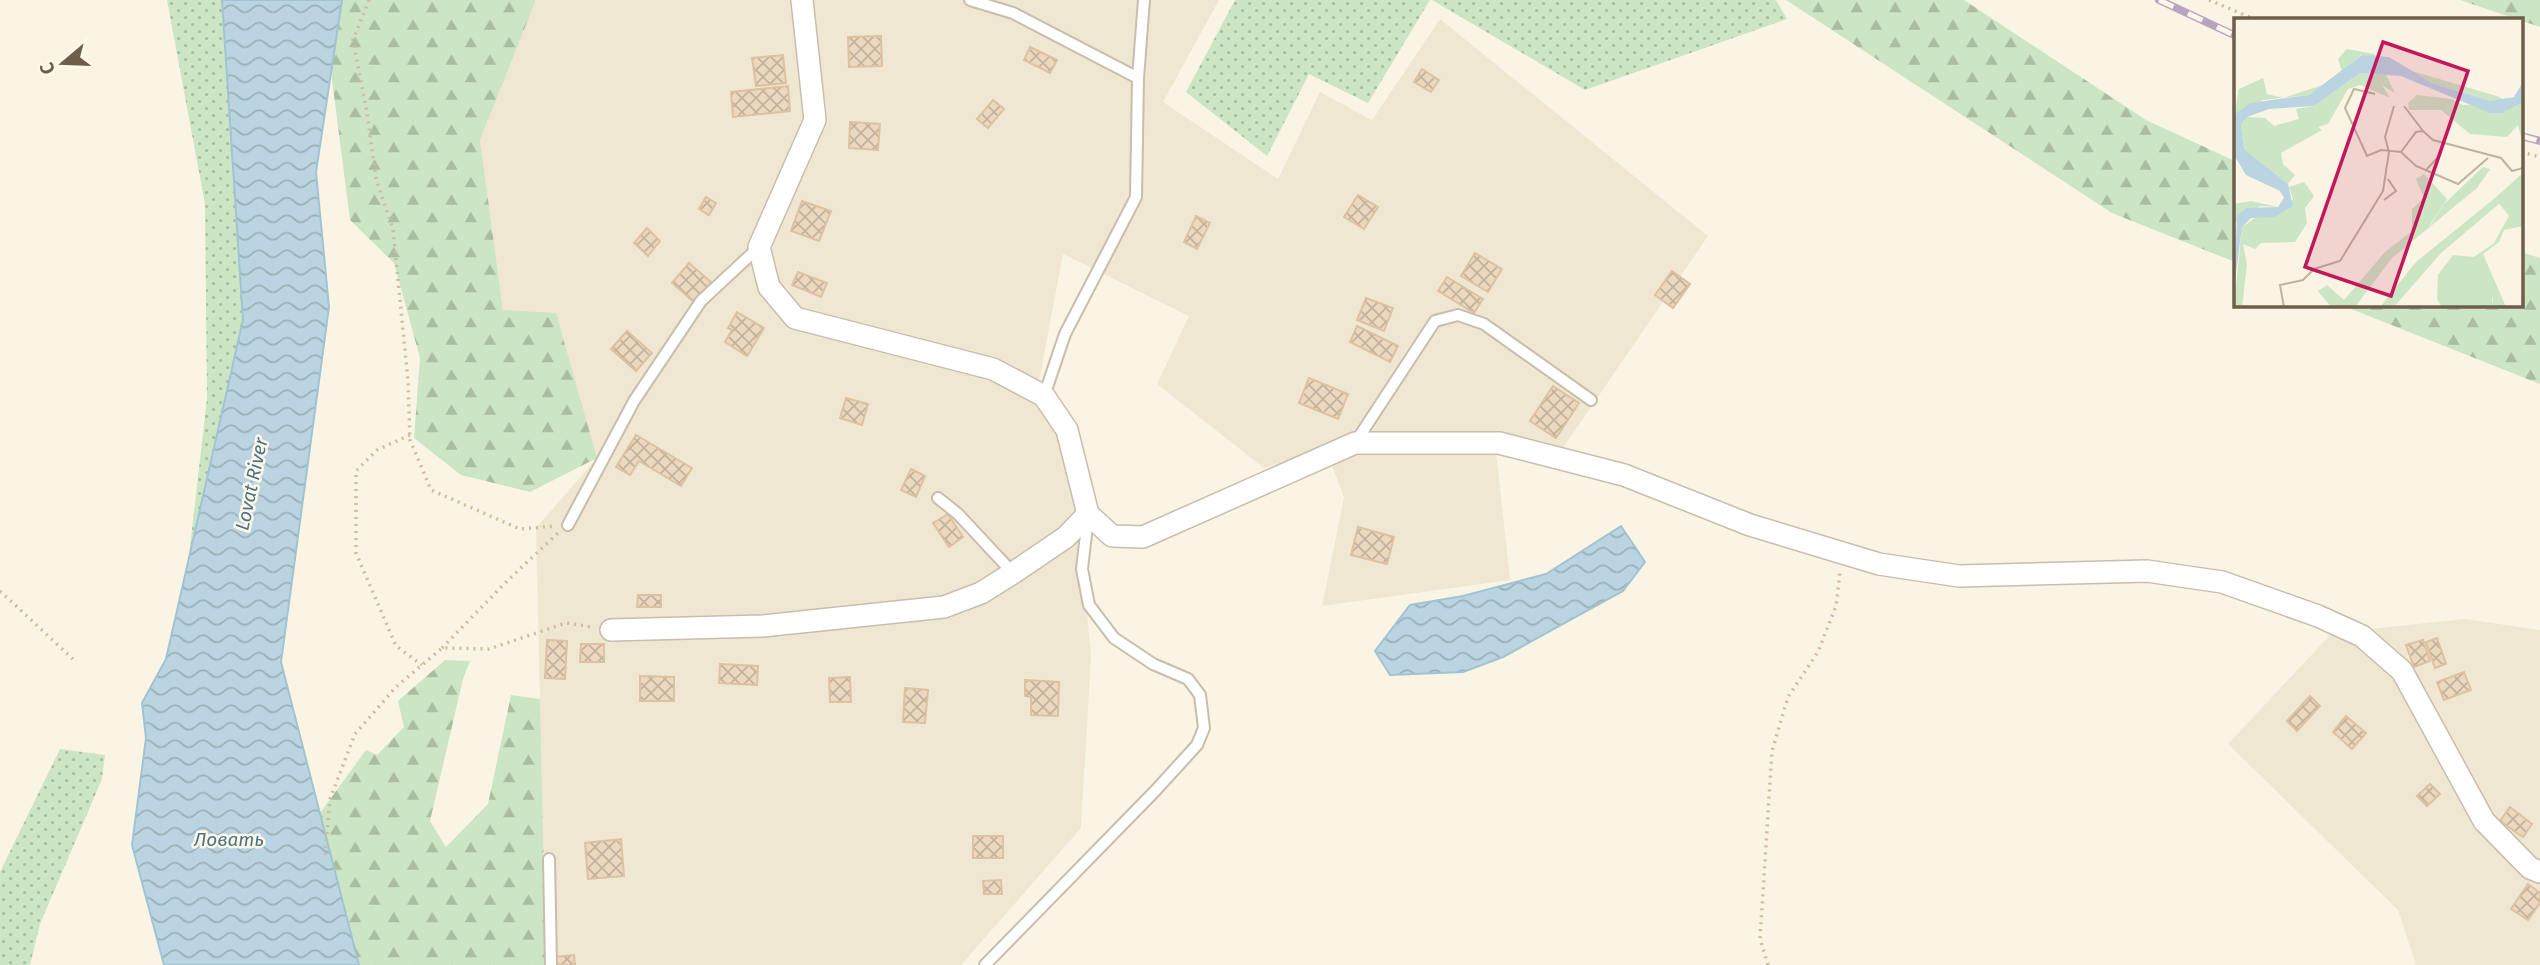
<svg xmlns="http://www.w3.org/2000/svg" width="2540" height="965" font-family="'Fira Sans',sans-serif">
  <defs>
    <pattern id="grass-dots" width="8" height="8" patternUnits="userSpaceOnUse" patternTransform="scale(1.75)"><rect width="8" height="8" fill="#cce5c4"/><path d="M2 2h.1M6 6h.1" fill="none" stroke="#aabda1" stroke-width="1.8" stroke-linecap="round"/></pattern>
    <pattern id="forest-firs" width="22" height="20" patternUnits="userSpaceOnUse" patternTransform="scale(1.75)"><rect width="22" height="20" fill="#cce5c4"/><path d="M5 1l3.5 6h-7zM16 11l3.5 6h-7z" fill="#aabda1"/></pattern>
    <pattern id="water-waves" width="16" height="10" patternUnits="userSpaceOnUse" patternTransform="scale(1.75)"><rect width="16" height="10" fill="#bad5e1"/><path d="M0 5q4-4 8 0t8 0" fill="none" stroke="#9bb0b9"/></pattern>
    <pattern id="building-cross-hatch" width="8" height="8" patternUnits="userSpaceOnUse" patternTransform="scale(1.75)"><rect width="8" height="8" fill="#ecd8be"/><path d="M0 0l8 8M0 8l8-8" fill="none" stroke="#c3b29d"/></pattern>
  </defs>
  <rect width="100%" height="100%" fill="#faf4e4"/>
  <g fill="#f0e7d3">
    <polygon points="536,0 1219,0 1163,102 1278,179 1320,92 1372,120 1440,19 1708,236 1552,464 1496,450 1510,580 1322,606 1344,497 1325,448 1264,468 1157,384 1189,316 1063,254 1039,381 1075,480 1091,657 1081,828 961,965 546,965 536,528 597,458 503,310 480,140"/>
    <polygon points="2465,619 2540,630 2540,965 2416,965 2398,910 2228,744 2332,633"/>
  </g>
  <g fill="url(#grass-dots)">
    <polygon points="167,0 222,0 243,320 188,564 207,399 205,204"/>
    <polygon points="1235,0 1430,0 1368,103 1309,74 1267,156 1186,92"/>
    <polygon points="1432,0 1776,0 1787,19 1585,90"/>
    <polygon points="60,749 105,755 102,779 40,924 30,965 0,965 0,872"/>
  </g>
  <g fill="url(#forest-firs)">
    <polygon points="342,0 536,0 480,140 503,310 556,313 597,458 530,492 461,475 414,438 420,358 394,263 350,220 331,72"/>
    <polygon points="1786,0 1964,0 2146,120 2235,161 2235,262 2112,213"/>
    <polygon points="2460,0 2540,0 2540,27"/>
    <polygon points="2521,252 2540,258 2540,384 2341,305 2521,304"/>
    <polygon points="445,660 470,661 463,679 430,821 446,847 488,804 511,695 540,699 546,965 359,965 320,813 366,750 377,755 404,727 398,701"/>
  </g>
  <g fill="url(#water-waves)" stroke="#a2c3d2" stroke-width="2">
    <polygon points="222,0 342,0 316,172 329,307 281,662 359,965 164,965 132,845 146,738 142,703 166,659 243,320"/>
    <polygon points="1621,526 1645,562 1623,591 1503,657 1463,672 1390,675 1375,651 1410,605 1463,596 1546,574"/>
  </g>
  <g fill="url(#building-cross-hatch)" stroke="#ddc1a0" stroke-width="2">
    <polygon points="881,36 882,66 849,67 848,37"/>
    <polygon points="1030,47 1057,60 1050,73 1024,60"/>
    <polygon points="783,55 786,83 756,86 752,58"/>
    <polygon points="1422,69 1439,80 1431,92 1414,82"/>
    <polygon points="788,86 790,111 733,117 731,92"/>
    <polygon points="993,100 1004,109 988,128 977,119"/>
    <polygon points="850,122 880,124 878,150 849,148"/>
    <polygon points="1358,195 1378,207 1364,229 1344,217"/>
    <polygon points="706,197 716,203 709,215 699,209"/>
    <polygon points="802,201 831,211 819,241 791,231"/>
    <polygon points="1196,216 1210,223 1197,249 1184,242"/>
    <polygon points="647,228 660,241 648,256 634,243"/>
    <polygon points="1475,253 1502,269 1488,292 1461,276"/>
    <polygon points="689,263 711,282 694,302 672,283"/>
    <polygon points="1672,271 1690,284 1673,308 1655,295"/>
    <polygon points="798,272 827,283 821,297 792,285"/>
    <polygon points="1447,277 1483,299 1474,313 1438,291"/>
    <polygon points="1366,298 1393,308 1384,331 1357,320"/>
    <polygon points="737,312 764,328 747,356 725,342 732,330 728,328"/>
    <polygon points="1357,326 1398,346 1390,362 1350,342"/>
    <polygon points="627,331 652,353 636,371 611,349"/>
    <polygon points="1309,378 1348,394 1338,419 1299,403"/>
    <polygon points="1553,386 1579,403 1556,438 1530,421"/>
    <polygon points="846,398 868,404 862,425 840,418"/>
    <polygon points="636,435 692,468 681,486 639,461 630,475 616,467"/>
    <polygon points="911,469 925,476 916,497 901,490"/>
    <polygon points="948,514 963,537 949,547 933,523"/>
    <polygon points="1358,527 1394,537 1387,564 1351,555"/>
    <polygon points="638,595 661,595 661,607 637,607"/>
    <polygon points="2437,638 2446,664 2435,668 2426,642"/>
    <polygon points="547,640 567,641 565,679 545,678"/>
    <polygon points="2423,640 2430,661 2414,667 2406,645"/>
    <polygon points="581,644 604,644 604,662 580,662"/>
    <polygon points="720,664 758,666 757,685 719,683"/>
    <polygon points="2464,672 2471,690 2444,700 2437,682"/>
    <polygon points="640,676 674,677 674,701 640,701"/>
    <polygon points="850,677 851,702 830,702 829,678"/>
    <polygon points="1025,680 1059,682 1058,716 1031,715 1031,697 1025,696"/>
    <polygon points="905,688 928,690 925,723 903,722"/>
    <polygon points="2310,696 2320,706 2297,731 2287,721"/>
    <polygon points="2346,716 2366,733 2352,749 2333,732"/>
    <polygon points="2430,784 2440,794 2427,806 2417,796"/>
    <polygon points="2510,807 2532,824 2523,837 2500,821"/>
    <rect x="973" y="836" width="30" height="22"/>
    <polygon points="621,839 624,876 588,879 585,843"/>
    <polygon points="1001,880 1002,894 984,894 983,881"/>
    <polygon points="2528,884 2540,893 2540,903 2528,920 2511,909"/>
    <polygon points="574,955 575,965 555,965 555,957"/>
  </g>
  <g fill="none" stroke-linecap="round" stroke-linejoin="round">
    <g stroke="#c9bdab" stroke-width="14">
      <g id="lane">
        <polyline points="970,0 1013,13 1138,78"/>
        <polyline points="1044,396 1065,334 1136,197 1138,78 1144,0"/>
        <polyline points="1355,443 1435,321 1458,315 1484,324 1591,400"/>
        <polyline points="938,498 958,514 1013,573"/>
        <polyline points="568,525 634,401 701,301 759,247"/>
        <polyline points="549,859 551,965"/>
        <polyline points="985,965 1155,791 1197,745 1204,728 1200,695 1188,679 1153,664 1114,638 1089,605 1082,569 1088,517"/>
      </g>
    </g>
    <g stroke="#c9bdab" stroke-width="24">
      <g id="street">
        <polyline points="802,0 815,120 759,247 769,287 795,318 993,369 1044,396 1067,430 1088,514"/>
        <polyline points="611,630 762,626 944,607 981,593 1013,573 1066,537 1088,514 1112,536 1143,537 1355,443 1499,443 1624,475 1750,525 1879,564 1959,576 2147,571 2222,582 2318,616 2362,636 2402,671 2484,821 2530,868 2540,872"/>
      </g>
    </g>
    <g stroke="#d1bba2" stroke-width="3.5" stroke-dasharray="2 5" stroke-linecap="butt">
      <polyline points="369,0 353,40 367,113 376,179 393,229 408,381 410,440 431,490 520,529 555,526"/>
      <polyline points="2209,0 2254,19"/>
      <polyline points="2521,152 2540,157"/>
      <polyline points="410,435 377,450 356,471 356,553 396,646 422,665"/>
      <polyline points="0,591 73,659"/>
      <polyline points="442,648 505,583 558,533"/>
      <polyline points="325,855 330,799 355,734 396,687 442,648 489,649 566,623 592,627"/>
      <polyline points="1768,965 1760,939 1772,751 1788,697 1818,652 1836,606 1840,572"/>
    </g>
    <use href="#lane" stroke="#fff" stroke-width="10"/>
    <use href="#street" stroke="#fff" stroke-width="21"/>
    <g stroke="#b8a4c1" stroke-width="8">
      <g id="rail">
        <polyline points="2159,0 2236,36"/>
        <polyline points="2521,136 2540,141"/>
      </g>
    </g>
    <use href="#rail" stroke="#fdf8e9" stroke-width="5" stroke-dasharray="16" stroke-linecap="butt"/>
  </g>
  <g text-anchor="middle" stroke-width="5" stroke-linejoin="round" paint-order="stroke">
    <g font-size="19" font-style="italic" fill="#4c7487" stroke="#fdf8e9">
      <text transform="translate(251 484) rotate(-78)" y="7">Lovat River</text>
      <text x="229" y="846">Ловать</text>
    </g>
  </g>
  <g transform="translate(2234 18)">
    <rect width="289" height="289" fill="#faf4e4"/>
    <path d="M113,31L140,36L143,39L127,37L108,53L104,41ZM178,53L266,79L270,83H256L198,65ZM289,155V208L270,212L265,224L249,236L272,289H259V279L217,281L227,289H208L203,281L204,257L219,237L240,239L260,225L275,198L261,180ZM190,156L213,181L195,208L178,211V191L190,180L182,161Z" fill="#cce5c4"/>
    <path d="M126,55L152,57L161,75L148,67L156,80L126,67L114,71L94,106L84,109L88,112L47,135L49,146L61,157L54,166L10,131L7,107L13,99L31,100L40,108L65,101L62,91L80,88ZM29,60L33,76L49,80L95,65L75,77L29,82L0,97L5,71ZM183,77L217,81L229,87L289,84V127L284,107L273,119L236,116L207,92H175L174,85ZM249,149L256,151L243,170L158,240L121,289H97L84,273L93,267L110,282L151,234L186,207L196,208L210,186ZM70,164L80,178L71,190L73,205L61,224L27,225L21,231L9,226L13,246L8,289H0L8,209L24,198L40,199L59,181L55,169ZM261,180L266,185L207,235L160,289H146L182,244ZM17,183L44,189L26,188L0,205V186Z" fill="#cce5c4"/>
    <path d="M239,245L247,249L257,267L259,289H227L217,281L214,264L219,255Z" fill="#cce5c4"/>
    <path d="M128,37L155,39L198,65L256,83L280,79L289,64V84L268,95H256L167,58L126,55L80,88L35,91L13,99L7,107L10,131L54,166L59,188L40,199L17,200L8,209L0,271L3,197L13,190L44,189L50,180L46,173L12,157L0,137V97L16,85L75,77Z" fill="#bad5e1"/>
    <path fill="none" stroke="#beb4a2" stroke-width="2" d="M141,76L120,71L111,90L133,138L147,132L167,134L182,114L189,113L199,122L267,140L278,153L289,150M170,88L189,113M167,134L182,148L224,166L254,140M192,152L206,137L209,124M150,182L162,173L154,161M50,289L46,267L69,262L80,251L106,243L149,173L155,134L151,119L160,88"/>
    <path fill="#c2185b" fill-opacity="0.15" stroke="#c2185b" stroke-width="3.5" d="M149,24L234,53L157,278L71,249Z"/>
    <rect width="289" height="289" fill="none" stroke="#6f5e4c" stroke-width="3.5"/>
  </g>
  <g transform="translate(63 63) rotate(251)" stroke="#fdf8e9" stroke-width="5" paint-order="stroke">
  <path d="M0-5L12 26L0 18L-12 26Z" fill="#6f5e4c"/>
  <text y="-10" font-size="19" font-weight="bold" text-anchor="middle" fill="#6f5e4c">С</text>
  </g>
</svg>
